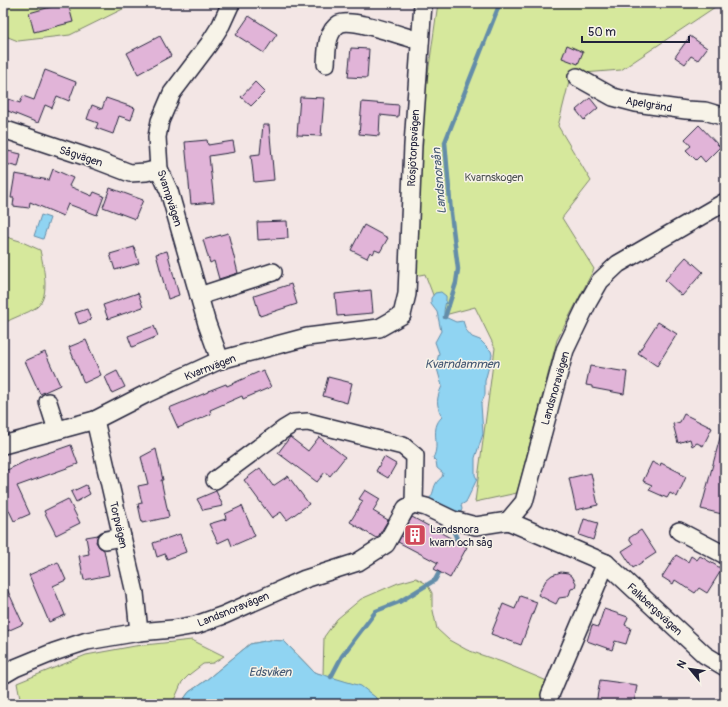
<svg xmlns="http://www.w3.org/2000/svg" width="728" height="707" font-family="Pangolin,sans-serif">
  <rect width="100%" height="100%" fill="#f3e6e5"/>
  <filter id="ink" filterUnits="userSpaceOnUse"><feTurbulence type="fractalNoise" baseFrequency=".025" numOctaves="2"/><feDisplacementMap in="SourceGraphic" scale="8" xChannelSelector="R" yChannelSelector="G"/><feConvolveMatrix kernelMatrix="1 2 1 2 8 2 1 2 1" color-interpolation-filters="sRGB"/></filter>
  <g filter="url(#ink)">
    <g fill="#d6e89c" stroke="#7c856c">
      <polygon points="3,3 135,3 70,35 18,41 3,35"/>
      <polygon points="438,3 721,3 621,70 571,74 558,126 591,181 562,218 594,269 557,340 517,493 475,502 495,348 475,307 441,316 425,274 414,276 412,187"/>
      <path d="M3,236L20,241L40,250C43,265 51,296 37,307C27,314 13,317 3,324Z"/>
      <polygon points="416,578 427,584 432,593 432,606 437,629 449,640 467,650 502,662 547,681 561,704 384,704 360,686 180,704 189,692 205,681 250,644 270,640 284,641 314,672 323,675 324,637 337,619 361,599 398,583"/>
      <polygon points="192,640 224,656 213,663 203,664 190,674 182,682 175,698 168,704 21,704 17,683 86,655 135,646"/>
    </g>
    <g fill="#90d4f2" stroke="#648da9">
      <polygon points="41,215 50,218 43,239 34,236"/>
      <path d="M441,292L446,296C447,303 442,311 445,317L456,322L463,321L466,330L472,337L480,340L491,351L492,355L485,381V395L481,404L483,434L475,458V475L477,479L466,502L461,505L462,509L460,514L454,512L449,508H447L429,499C436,492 431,485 442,477L443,473L437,468L436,461L433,458C441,444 429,429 442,417C436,404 436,399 442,386L436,365L439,353L435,342L441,331L437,312L431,304V298L435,293Z"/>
      <polygon points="270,640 284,641 314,672 361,686 384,704 180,704 189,692 205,681 250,644"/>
    </g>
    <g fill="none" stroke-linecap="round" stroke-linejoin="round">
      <g stroke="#648da9" stroke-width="4.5">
        <polyline points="445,317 456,283 458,269 451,213 445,142 500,3"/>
        <polyline points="451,525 457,539 454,545"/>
        <polyline points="331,677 342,656 376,611 399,602 435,580 442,567"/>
      </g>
    </g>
    <g fill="#e1b4d8" stroke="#22223b">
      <polygon points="65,3 68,3 73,22 34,32 29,13"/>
      <polygon points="249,16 277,34 264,53 236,35"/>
      <polygon points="160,36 171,56 138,74 127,53"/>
      <polygon points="690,36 707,48 698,60 691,56 685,64 675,57"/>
      <polygon points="567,45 583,52 578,64 562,58"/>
      <polygon points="351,48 369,49 367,78 348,77"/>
      <polygon points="45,70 76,82 69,101 57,96 52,108 45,105 38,123 3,109 3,97 20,103 23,96 34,100"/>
      <polygon points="255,82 265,92 251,106 241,97"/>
      <polygon points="300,97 324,98 321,136 297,135"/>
      <polygon points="106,98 135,108 131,120 119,116 113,134 96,128 98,123 87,119 92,105 102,109"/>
      <polygon points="590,98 598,108 584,120 576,110"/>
      <polygon points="362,102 399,105 398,117 380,115 379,136 359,134"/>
      <polygon points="263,125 269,125 274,180 254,182 251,155 260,154"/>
      <polygon points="699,125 720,147 705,162 700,156 696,160 686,150 691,146 685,139"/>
      <polygon points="207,140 208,145 233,141 235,152 209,156 214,202 191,204 185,142"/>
      <polygon points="8,151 21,154 18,167 6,164"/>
      <polygon points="53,169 73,178 69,186 92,196 94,192 104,196 97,215 68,204 63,216 30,202 29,208 13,206 14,198 11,198 15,174 49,180"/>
      <polygon points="110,188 143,200 135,219 103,207"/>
      <polygon points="287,221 288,238 258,240 257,222"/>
      <polygon points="364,225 388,238 380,252 375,250 373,254 370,252 367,258 351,250"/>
      <polygon points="228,233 238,273 219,279 214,261 210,263 203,240"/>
      <polygon points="134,247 139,263 115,270 110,254"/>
      <polygon points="167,251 179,295 168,299 156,254"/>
      <polygon points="686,257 703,272 682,296 665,280"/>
      <polygon points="291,284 297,304 260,316 254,296"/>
      <polygon points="371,290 373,313 337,316 335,294"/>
      <polygon points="138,293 143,307 108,319 103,305"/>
      <polygon points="87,309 91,320 79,324 75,313"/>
      <polygon points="658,322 677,334 657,366 638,353"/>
      <polygon points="154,326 158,336 132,347 128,336"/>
      <polygon points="86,340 101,375 84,383 69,347"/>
      <polygon points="45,352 60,385 40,394 25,361"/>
      <polygon points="590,366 627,372 624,394 592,388 592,386 586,385"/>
      <polygon points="263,370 271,387 243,399 242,396 210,410 211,414 178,428 169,408 208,392 208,391 226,384 227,386"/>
      <polygon points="117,371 125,387 112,393 105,377"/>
      <polygon points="328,377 352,383 347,403 323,396"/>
      <polygon points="684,414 712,428 703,446 697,443 692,446 690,439 678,443 673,424 680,422"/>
      <polygon points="721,434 725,434 725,505 722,514 701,509"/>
      <polygon points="290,437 308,451 319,437 345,457 330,476 325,472 317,482 278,453"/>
      <polygon points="71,445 78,464 17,486 30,514 14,521 3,498 3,472 28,460"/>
      <polygon points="156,449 163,480 161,480 169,517 142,523 138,504 142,503 138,486 148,484 141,457"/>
      <polygon points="384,457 396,464 388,478 376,471"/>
      <polygon points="652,462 660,466 661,463 681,473 680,474 686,477 677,497 670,493 667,498 649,490 652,485 643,481"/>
      <polygon points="260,468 273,486 288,476 309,504 287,520 281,512 272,518 244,480"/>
      <polygon points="591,473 598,505 576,510 569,478"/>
      <polygon points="86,485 90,494 76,502 71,492"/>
      <polygon points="365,490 380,499 373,511 388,520 378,537 376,538 350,522 363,501 359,499"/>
      <polygon points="216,491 223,506 203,510 197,499"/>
      <polygon points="68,499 80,523 56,535 44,511"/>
      <polygon points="242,506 255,536 232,546 229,538 218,543 209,524 226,519 225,514"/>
      <polygon points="412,517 467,547 450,578 434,569 438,563 398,542"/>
      <polygon points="584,519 598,523 593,540 579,535"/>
      <polygon points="641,530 656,553 633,568 622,551 633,544 629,538"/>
      <polygon points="180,534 186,552 167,559 165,554 157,557 153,543"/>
      <polygon points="98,535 96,542 99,547 104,550 109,575 84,580 79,556 89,554 86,537"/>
      <polygon points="676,555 688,562 691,556 697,560 700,556 722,569 707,593 699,588 695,593 675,580 673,584 662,577"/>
      <polygon points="58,562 66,580 53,586 65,615 49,622 29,575"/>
      <polygon points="561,572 568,573 572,576 576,583 575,588 571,589 569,595 566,597 559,598 556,604 538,595 546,580 552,575"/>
      <polygon points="3,580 23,624 3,633"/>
      <polygon points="520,596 537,602 521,645 491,634 503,604 515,609"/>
      <polygon points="604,609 628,617 625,625 631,628 626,644 615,641 612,650 587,641 592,625 598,627"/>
      <polygon points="600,680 637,685 634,704 596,704"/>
    </g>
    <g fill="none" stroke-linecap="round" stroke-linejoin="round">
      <g stroke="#22223b" stroke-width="20">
        <g id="minor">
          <path d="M326,64C327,51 326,32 339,24C352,17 404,37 420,41"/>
          <polyline points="577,77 613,97 636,103 686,110 705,111 725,117"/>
          <polyline points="3,129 96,160 130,173 146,172 159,169"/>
          <polyline points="199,296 273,272"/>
          <polyline points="220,360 207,324 169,191 159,169 157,137 160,121 172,93 209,44 221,25 231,3"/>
          <polyline points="48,402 57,430"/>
          <polyline points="95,420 135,593 139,632"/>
          <polyline points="3,445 95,420 146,394 220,360 307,337 379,328 402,315 407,294 413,145 423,3"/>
          <polyline points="215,480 284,429 294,423 308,422 403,446 415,456 414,504"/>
          <polyline points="508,521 606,563 705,655 725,667"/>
          <polyline points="679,531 725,555"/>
          <polyline points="106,540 122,537"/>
          <polyline points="3,675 15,668 54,652 87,641 139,632 173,629 196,625 224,615 305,579 358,562 386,544 406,508 414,504 426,507 453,520 476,526 508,521 524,502 565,350 588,302 600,281 618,264 725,202"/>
          <polyline points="550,695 606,563"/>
        </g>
      </g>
      <use href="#minor" stroke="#f7f3e8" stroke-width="17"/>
    </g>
  </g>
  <defs>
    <g id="building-square" transform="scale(1.15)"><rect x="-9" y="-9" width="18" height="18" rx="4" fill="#d1495b" stroke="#f7f3e8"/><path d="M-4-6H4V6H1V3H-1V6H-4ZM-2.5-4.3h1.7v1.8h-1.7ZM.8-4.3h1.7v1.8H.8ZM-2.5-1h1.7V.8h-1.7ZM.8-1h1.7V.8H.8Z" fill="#fff"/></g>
  </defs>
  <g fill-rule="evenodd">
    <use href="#building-square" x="415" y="535"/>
  </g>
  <g text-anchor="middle" stroke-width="3" stroke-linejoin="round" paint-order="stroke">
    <g font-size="11" fill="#22223b" stroke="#f7f3e8">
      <text transform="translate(649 104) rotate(10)" y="4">Apelgränd</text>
      <text transform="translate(413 148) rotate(-87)" y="4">Rösjötorpsvägen</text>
      <text transform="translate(81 156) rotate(18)" y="4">Sågvägen</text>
      <text transform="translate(170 198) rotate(72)" y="4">Svampvägen</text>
      <text transform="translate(210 367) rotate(-21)" y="4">Kvarnvägen</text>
      <text transform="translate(555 388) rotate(-74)" y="4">Landsnoravägen</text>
      <text transform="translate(119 525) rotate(77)" y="4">Torpvägen</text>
      <text transform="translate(233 609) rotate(-22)" y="4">Landsnoravägen</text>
      <text transform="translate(655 609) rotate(43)" y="4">Falkbergsvägen</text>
    </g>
    <g font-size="11" fill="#4f5453" stroke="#f7f3e8">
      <text x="494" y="181">Kvarnskogen</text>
    </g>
    <g font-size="11" fill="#22223b" stroke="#f7f3e8" text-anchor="start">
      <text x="430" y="533">Landsnora<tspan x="430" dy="13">kvarn och såg</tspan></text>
    </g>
    <g font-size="12" font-style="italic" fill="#435772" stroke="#f7f3e8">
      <text transform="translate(439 181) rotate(-95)" y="4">Landsnoraån</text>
      <text x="462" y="368">Kvarndammen</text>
      <text x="270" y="676">Edsviken</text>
    </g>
  </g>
  <rect width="728" height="707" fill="none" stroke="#f7f3e8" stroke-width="16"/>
  <rect x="8" y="8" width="712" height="691" fill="none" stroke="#22223b" stroke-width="1.5" filter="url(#ink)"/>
  <g transform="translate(690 669) rotate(299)" stroke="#f7f3e8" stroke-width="3" paint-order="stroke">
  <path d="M0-3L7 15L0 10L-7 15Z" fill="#22223b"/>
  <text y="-6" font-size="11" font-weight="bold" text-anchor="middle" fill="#22223b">N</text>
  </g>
  <path d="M582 36v6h107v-6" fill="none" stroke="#22223b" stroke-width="2"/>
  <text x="588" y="36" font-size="12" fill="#22223b" stroke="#f7f3e8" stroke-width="3" paint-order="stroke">50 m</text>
</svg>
